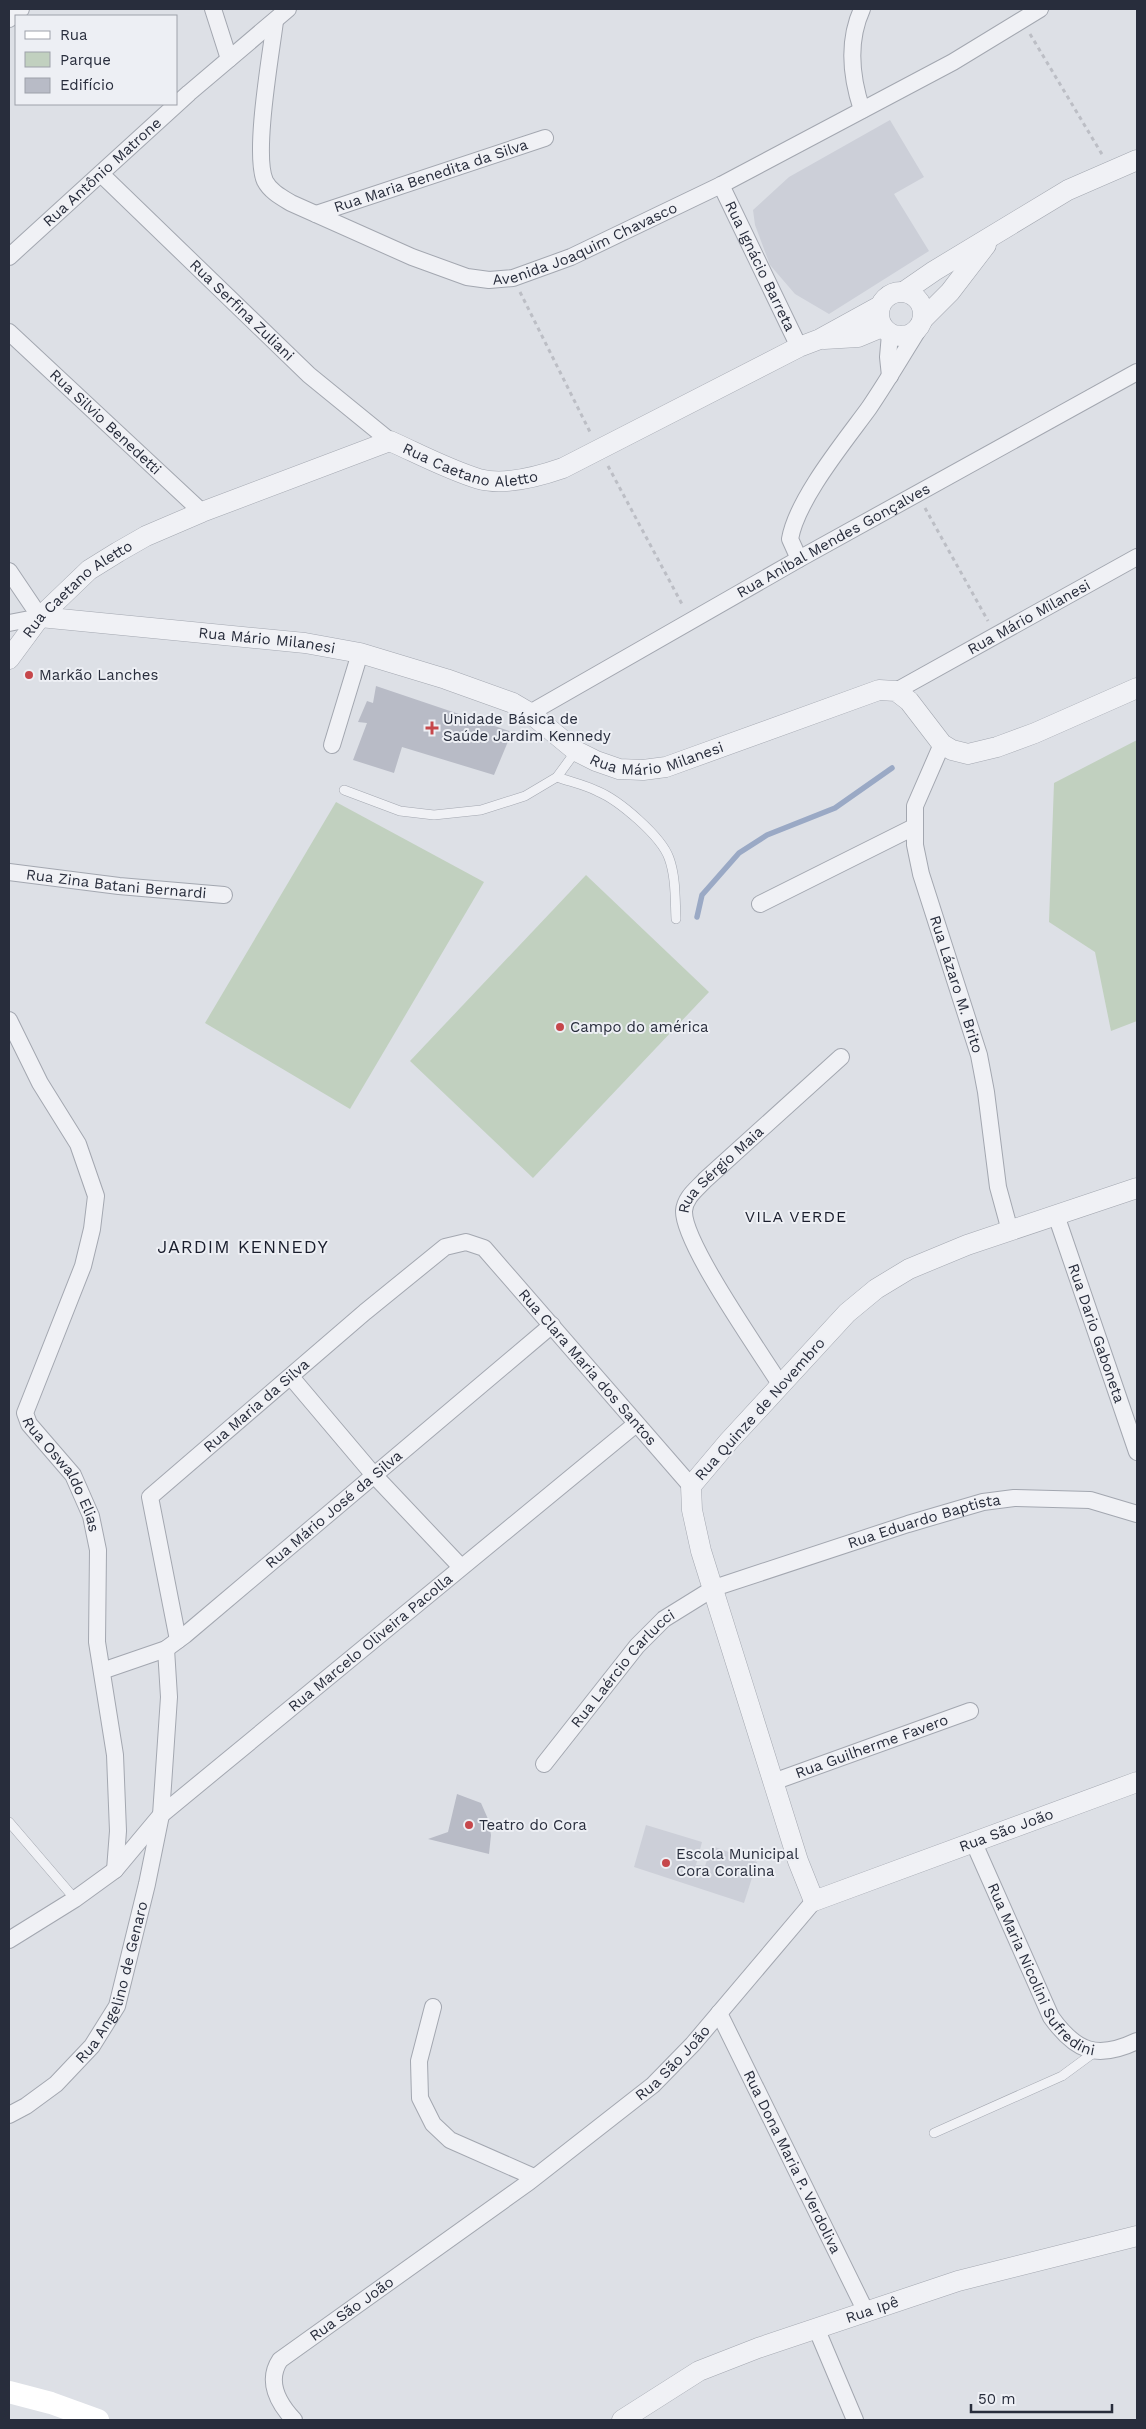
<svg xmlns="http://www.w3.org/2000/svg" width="1146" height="2429" font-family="'Work Sans',sans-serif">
  <rect width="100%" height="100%" fill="#dde0e6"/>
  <g fill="#cccfd8">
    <polygon points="890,120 924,177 894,194 929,251 829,314 795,294 770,265 755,225 753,210 789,177"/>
    <polygon points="646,1825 702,1842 696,1865 705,1866 712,1846 757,1862 744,1903 634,1867"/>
  </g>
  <g fill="#c1d0bf">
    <polygon points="1137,740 1137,1021 1111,1031 1095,952 1049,922 1054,783"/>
    <polygon points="336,802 484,882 350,1109 205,1023"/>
    <polygon points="586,875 709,992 533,1178 410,1061"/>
  </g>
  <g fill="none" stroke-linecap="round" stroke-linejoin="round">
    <polyline stroke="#9aa9c5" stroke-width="5.5" points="697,917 702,895 739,853 767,835 835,808 892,768"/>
  </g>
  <g fill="#b8bbc6">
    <polygon points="376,686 512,732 494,775 402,747 394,773 353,760 367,723 358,722 367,701 373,703"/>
    <polygon points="457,1794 481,1803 488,1819 491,1835 489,1854 428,1839 448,1832"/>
  </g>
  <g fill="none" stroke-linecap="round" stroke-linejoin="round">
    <g stroke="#a3a7b0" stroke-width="10">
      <g id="service">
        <path d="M557,777C571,782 585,785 597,791C619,800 661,836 669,858C676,877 675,900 676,919"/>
        <polyline points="344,790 400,811 434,815 481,810 525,796 557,777 576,751"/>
        <polyline points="9,1822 75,1899"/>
        <polyline points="934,2133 1062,2076 1096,2051"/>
      </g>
    </g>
    <g stroke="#a3a7b0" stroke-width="18">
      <g id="minor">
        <polyline points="213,9 229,59"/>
        <polyline points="9,19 21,9"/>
        <path id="s1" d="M275,21C271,54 253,154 265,181C270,191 281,197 291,203L412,257L467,277L489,280L513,278L571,257L721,185L953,62L1040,9"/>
        <path d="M862,110C851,77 847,42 862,9"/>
        <path id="s2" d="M101,174L309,375L390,441"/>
        <path id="s3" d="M721,185L799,347"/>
        <path id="s4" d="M316,214L545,138"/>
        <path id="s5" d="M9,257L189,93L288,9"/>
        <path id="s6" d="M9,332L202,512"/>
        <polyline points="890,334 888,357 890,376"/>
        <path d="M799,559L790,539C797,499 845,441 869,408C886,383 902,356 918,330"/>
        <polyline points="9,571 40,617 9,623"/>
        <path id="s7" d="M896,691L1137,557"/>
        <path id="s8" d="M530,713L799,559L1137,372"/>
        <path id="s9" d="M942,744L915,806V845L921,874L979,1055L986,1092L998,1187L1010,1231"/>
        <polyline points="332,745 360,653"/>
        <path id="s10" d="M9,872L119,886L224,895"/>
        <polyline points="760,904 914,827"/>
        <path id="s11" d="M9,1020L40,1083L78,1144L96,1196L92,1229L83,1266L25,1413L29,1424L73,1475L91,1516L98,1550L97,1642L115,1755L118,1831L115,1870"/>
        <path id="s12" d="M1056,1215L1137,1452"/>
        <polyline points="291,1377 373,1474 461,1567"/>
        <path id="s13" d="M780,1384C760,1352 683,1243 684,1211C685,1197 697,1189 705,1180L841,1057"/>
        <path id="s14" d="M178,1640L150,1497L365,1312L445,1247L466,1242L484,1248L691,1486"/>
        <path id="s15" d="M102,1671L166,1649L185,1635L552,1325"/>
        <path id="s16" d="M544,1764L637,1646L664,1619L714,1588L908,1524L983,1502L1014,1498L1090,1500L1137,1514"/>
        <path id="s17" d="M773,1782L970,1711"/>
        <path id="s18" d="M973,1841L1051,2017C1076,2052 1097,2060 1137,2041"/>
        <path id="s19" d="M9,1940L75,1899L115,1870L161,1815L636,1424"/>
        <polyline points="433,2007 419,2061 420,2098 433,2124 450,2140 534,2177"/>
        <path id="s20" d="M719,2013L866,2312"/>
        <path id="s21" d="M9,2115L26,2106L56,2084L92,2046L117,2006L147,1884L161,1815L169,1697L166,1649"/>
        <polyline points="817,2330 855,2420"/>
        <path id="s22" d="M294,2420C278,2403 266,2381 280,2360L529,2182L653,2085L693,2044L814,1901"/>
      </g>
    </g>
    <g stroke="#a3a7b0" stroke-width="21">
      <g id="tertiary">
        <polyline points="905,291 934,271 1068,190 1137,160"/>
        <circle cx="901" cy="314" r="22"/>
        <polyline points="923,319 950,292 986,245"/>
        <polyline points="824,339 858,337 882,327"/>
        <path id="s23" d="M40,617L305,643L360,653L446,679L513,703L530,713L576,751L596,761L619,769L643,770L666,767L879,690L896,691L909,701L942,744L952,750L968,754L997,747L1035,733L1137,688"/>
        <path id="s24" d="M9,659L40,617L89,570L118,552L146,536L202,512L390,441C419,454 449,470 479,479C504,486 540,476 563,468L799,347L820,339L880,306"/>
        <path id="s25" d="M1137,1188L967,1245L909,1269L876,1289L847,1313L729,1441L691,1486L692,1510L701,1551L798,1861L814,1901L1137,1782"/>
        <path id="s26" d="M622,2420L699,2371L758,2348L958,2281L1137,2236"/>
      </g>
    </g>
    <g stroke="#bcbec5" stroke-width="3" stroke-dasharray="4 4" stroke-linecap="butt">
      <polyline points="1030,34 1103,156"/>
      <polyline points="520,292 591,434"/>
      <polyline points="608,466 683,606"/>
      <polyline points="925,508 988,621"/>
    </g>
    <use href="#service" stroke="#f0f1f5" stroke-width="9"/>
    <use href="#minor" stroke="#f0f1f5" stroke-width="16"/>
    <use href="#tertiary" stroke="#f0f1f5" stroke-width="20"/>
    <polyline stroke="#fff" stroke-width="22" points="9,2392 51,2403 98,2420"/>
  </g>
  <g fill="#c6474b" stroke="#edeff4" stroke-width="2">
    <circle cx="29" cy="675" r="5"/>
    <path d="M429.5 720.5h5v5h5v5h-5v5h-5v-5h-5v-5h5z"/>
    <circle cx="560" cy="1027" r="5"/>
    <circle cx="469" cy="1825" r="5"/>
    <circle cx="666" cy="1863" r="5"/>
  </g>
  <g text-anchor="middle" stroke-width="4" stroke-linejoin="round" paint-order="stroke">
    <g font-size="15" fill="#282d3c" stroke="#edeff4">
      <text dy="5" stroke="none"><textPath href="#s5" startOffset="126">Rua Antônio Matrone</textPath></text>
      <text dy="5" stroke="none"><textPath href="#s4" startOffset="121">Rua Maria Benedita da Silva</textPath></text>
      <text dy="5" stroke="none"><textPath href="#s1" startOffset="512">Avenida Joaquim Chavasco</textPath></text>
      <text dy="5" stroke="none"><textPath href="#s3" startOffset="90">Rua Ignácio Barreta</textPath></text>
      <text dy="5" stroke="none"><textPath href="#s2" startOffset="196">Rua Serfina Zuliani</textPath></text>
      <text dy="5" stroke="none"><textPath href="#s6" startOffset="132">Rua Silvio Benedetti</textPath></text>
      <text dy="5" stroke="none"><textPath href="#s24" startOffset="534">Rua Caetano Aletto</textPath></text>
      <text dy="5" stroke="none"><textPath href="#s8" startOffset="349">Rua Aníbal Mendes Gonçalves</textPath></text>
      <text dy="5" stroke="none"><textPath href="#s24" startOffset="99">Rua Caetano Aletto</textPath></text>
      <text dy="5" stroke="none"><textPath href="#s7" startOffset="152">Rua Mário Milanesi</textPath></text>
      <text dy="5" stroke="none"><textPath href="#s23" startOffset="228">Rua Mário Milanesi</textPath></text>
      <text dy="5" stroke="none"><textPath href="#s23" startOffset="648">Rua Mário Milanesi</textPath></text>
      <text dy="5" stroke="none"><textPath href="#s10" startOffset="108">Rua Zina Batani Bernardi</textPath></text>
      <text dy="5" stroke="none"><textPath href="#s9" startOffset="252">Rua Lázaro M. Brito</textPath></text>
      <text dy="5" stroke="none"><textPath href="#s13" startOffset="255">Rua Sérgio Maia</textPath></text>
      <text dy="5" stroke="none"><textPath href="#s12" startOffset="125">Rua Dario Gaboneta</textPath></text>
      <text dy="5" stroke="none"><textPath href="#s14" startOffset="731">Rua Clara Maria dos Santos</textPath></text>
      <text dy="5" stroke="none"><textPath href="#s14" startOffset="286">Rua Maria da Silva</textPath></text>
      <text transform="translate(760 1409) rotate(-48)" y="5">Rua Quinze de Novembro</text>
      <text dy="5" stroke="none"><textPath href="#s11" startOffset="499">Rua Oswaldo Elias</textPath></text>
      <text dy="5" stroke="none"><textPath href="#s15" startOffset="286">Rua Mário José da Silva</textPath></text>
      <text dy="5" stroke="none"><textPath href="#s16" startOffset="468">Rua Eduardo Baptista</textPath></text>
      <text dy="5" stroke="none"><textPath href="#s19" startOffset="470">Rua Marcelo Oliveira Pacolla</textPath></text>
      <text dy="5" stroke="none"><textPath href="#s16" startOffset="124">Rua Laércio Carlucci</textPath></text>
      <text dy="5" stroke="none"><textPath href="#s17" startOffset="105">Rua Guilherme Favero</textPath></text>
      <text dy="5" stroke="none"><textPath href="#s25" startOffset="1190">Rua São João</textPath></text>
      <text dy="5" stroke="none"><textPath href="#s18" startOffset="148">Rua Maria Nicolini Sufredini</textPath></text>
      <text dy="5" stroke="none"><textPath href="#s21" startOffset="176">Rua Angelino de Genaro</textPath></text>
      <text dy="5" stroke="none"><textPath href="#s22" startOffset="560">Rua São João</textPath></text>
      <text dy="5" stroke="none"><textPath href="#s20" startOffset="166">Rua Dona Maria P. Verdoliva</textPath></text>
      <text dy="5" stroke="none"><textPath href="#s22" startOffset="155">Rua São João</textPath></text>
      <text dy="5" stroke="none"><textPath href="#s26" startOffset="275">Rua Ipê</textPath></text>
    </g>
    <g font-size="15" fill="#282d3c" stroke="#edeff4" text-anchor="start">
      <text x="39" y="680">Markão Lanches</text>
      <text x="443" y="724">Unidade Básica de<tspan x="443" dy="17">Saúde Jardim Kennedy</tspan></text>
      <text x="570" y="1032">Campo do américa</text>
      <text x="479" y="1830">Teatro do Cora</text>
      <text x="676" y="1859">Escola Municipal<tspan x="676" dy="17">Cora Coralina</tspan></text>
    </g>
    <g font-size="16" letter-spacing="1" fill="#1a1e2d" stroke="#edeff4">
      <text x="796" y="1222">VILA VERDE</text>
    </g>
    <g font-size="18" letter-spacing="1" fill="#1a1e2d" stroke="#edeff4">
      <text x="243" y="1253">JARDIM KENNEDY</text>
    </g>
  </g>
  <rect width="1146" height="2429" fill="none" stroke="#282d3c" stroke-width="20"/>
  <rect x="15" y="15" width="162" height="90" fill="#edeff4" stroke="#9ea1aa"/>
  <rect x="25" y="31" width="25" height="8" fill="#ffffff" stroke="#9ea1aa"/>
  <text x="60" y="40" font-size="15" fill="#282d3c">Rua</text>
  <rect x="25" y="52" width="25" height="15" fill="#c1d0bf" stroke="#9ea1aa"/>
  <text x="60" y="65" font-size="15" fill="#282d3c">Parque</text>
  <rect x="25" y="78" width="25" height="15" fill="#b8bbc6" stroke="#9ea1aa"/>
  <text x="60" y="90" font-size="15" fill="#282d3c">Edifício</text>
  <path d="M971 2404v8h141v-8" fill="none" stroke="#282d3c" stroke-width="2.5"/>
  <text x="978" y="2404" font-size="15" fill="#282d3c" stroke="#edeff4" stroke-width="4" paint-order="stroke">50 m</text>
</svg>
